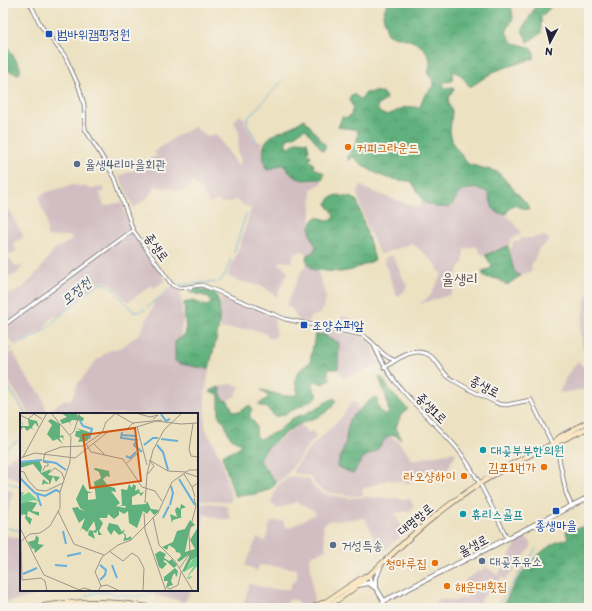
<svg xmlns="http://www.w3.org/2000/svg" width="592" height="611" font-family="Itim,'Poor Story',sans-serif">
  <defs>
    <pattern id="forest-crowns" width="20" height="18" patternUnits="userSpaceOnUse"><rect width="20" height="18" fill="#60b17d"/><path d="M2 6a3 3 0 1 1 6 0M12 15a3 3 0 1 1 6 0" fill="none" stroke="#4f9068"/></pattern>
  </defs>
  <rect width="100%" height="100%" fill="#f7f3e8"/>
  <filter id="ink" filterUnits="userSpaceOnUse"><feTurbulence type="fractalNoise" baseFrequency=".025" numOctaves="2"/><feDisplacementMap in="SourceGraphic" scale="8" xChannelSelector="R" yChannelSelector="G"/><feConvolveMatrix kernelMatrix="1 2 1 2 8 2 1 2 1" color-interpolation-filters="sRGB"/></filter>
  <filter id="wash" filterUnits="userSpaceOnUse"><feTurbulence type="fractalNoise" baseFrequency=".012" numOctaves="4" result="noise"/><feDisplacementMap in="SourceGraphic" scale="16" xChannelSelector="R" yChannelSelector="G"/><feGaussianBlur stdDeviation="0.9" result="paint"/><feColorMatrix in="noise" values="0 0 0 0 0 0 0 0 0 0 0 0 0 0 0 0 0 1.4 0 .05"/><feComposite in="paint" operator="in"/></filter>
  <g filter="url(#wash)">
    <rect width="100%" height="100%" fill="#ece1c1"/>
    <g fill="#d2bec2">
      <polygon points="240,115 245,119 245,123 255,141 262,142 263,159 284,165 288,171 297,178 309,181 321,179 322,183 310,190 312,192 310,227 311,236 316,247 313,252 306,257 304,251 294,254 293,260 290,262 280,261 279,264 287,270 288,273 280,287 277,297 264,287 236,280 227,276 240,246 251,209 235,200 232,202 222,203 217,200 209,204 202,191 192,182 190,187 182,191 156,186 153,187 154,189 146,199 134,208 119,176 141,167 148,159 157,156 154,152 175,137 194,127 208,136 216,134 238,166 241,160 238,152 239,132 234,121"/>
      <polygon points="72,185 87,187 89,189 103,187 105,191 100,193 104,206 122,202 131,231 166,280 154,288 152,285 128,302 111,283 104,281 96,283 60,315 51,318 42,331 14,345 3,332 3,295 15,292 24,287 41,268 53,251 73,239 69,236 47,237 46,217 39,200 40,196 47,192"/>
      <polygon points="361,185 366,189 418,208 421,205 422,200 425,203 452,205 457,195 461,192 471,190 485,190 488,193 493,209 506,214 522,233 511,240 508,246 488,255 481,254 476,246 464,249 463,262 452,281 457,285 450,295 419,304 430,296 442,274 438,270 437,265 412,243 380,255 367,226 357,193"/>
      <polygon points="6,206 23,235 22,238 13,243 16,251 7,255 16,267 23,266 16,274 10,277 3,276 3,207"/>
      <polygon points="545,236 550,240 539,249 531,266 532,271 520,276 514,271 510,250 514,241 519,242 521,238 532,238"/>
      <polygon points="392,255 407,286 404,292 397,297 384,261 386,257"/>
      <polygon points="307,262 311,268 318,271 326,298 321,314 310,317 308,322 299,321 292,309 286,306 303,268 305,269"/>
      <polygon points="174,287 180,289 183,319 180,339 175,342 175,361 181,364 209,369 205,396 205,427 221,459 232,498 230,501 197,500 197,414 51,414 50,410 63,400 71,400 78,384 96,361 108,351 122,347 139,334 153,308 154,303"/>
      <polygon points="589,294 589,355 583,349 580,326 585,309 585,301"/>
      <polygon points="221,295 274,318 277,336 270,339 265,333 251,329 220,329"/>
      <polygon points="342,316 351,318 359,324 353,332 336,329"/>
      <polygon points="321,328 365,338 371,345 380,365 343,378 338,369 338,364 332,339 320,334"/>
      <polygon points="13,351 26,377 41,394 48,414 29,414 3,372 3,358"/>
      <polygon points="578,361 589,373 589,385 582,390 559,393 567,375"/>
      <polygon points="228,384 240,386 235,396 225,401 219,387"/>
      <polygon points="352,400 357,403 358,412 349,421 345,445 337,466 353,474 363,458 376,451 388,436 397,440 413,460 452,452 456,453 447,470 414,477 414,481 410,483 387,480 362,489 363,495 352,496 326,492 316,486 310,476 294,473 294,469 308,450 343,416"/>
      <polygon points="300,424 308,433 312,430 316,437 303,452 289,472 276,484 259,458 270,446"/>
      <polygon points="21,451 21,482 3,473 3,463"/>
      <polygon points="294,476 308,479 315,489 328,495 350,498 366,497 410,499 414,505 410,511 395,513 404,533 381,553 365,518 328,521 323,526 326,550 312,555 310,559 314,601 299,608 298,601 291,599 281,608 243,608 249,584 270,589 289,589 291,584 297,579 297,569 260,565 256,571 245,565 257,538 266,541 269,527 272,521 283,521 285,527 289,528 315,514 315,512 296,502 278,509 271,503 276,487 287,478"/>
      <polygon points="3,487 13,492 5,525 3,524"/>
      <polygon points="197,502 226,505 231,520 219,519 204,514 199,542 201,568 197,579"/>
      <polygon points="6,535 21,539 21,590 39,590 38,595 3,603 3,549"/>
      <polygon points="524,537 531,542 531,547 526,554 506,579 501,578 490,595 485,594 476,608 471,606 471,608 437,608 438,599 454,601 467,597 465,580 479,571 481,572 485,567 498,575 520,538"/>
      <polygon points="155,590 191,590 184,603 174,599 155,596 153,592"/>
    </g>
    <g fill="url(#forest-crowns)" stroke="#416a5c">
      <path d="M387,3H511L513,18L506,32L512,42C520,46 537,45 534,58L495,71L470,87L461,75L453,71L452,81L444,82L443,85L445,88L453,87L454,89L448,99L449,105L452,111L450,132L453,144L468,164L498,172L527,204L529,210L514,205L509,208L506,214L499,213L493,209L488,193C481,187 463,187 457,196C454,200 454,204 450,207H437L425,203L411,181C385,180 373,174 353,157L348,160V156L357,142L358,130L338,127L342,117L347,118L351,115L353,107L349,100L351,95H355L360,99L366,93C374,92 383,89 386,98L383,102L378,105L377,108C385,123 397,108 407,107C411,106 415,108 420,107L423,98L433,86V80L429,76C428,70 431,65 430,60C426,42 404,38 389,35L387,32L383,15Z"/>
      <polygon points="535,3 552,3 552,6 541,17 541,33 528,42 522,31 535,7"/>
      <polygon points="3,40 20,66 20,73 18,74 3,69"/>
      <path d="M304,119L326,146L323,151L305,128L293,137H289L285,144L290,147L297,141L307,142L309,149L307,153L311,156L309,160L313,163L314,168L324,173L323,179C311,179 301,183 291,174C287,171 286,167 283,164L268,170L266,169C255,128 280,138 304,119Z"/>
      <path d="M337,195L353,198L357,201L375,260L352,270L341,272L314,270L311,268L306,259L307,255L313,252L316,247C311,236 305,226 317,217L327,220L334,219L333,212L328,207L327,203L330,198Z"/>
      <polygon points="508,246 514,271 520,276 507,285 498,279 484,277 482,271 489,269 492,266 485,255"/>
      <path d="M197,288L215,293C227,311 213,349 209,369L181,364L175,361V342L186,334L184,303L193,301L207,306L211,302L208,297L189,292Z"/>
      <polygon points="317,334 326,335 327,338 339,342 338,369 328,369 328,377 331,378 323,384 316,381 312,384 313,389 318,396 314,399 285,414 275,417 267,408 258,405 269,397 261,390 284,396 296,395 298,392 295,382 297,373 310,362 315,335"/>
      <path d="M379,377L382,378L392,393L408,409L401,415L396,427L401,439L395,435L388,436L376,451L363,458L353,474L337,466L345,445L349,419L374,397L377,398C377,405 379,411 386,415L389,413L386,397Z"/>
      <path d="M219,387L223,400L228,401L233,411L239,412L250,405L252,409C246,418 254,419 256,426C257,429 256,433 256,436L260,439L278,431L293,418L307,413L334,398L336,400C328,417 313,417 298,425C288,430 261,450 259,460L275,481L276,484C266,494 250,495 236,496L234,494L222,455L238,448L241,444L230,437L224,422L219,417V396L217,393H211L210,391Z"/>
      <path d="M586,526H589V608L503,607C511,584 542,541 568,539L566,531Z"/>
    </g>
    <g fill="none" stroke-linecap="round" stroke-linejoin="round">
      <g stroke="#64afdc" stroke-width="1">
        <path d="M256,142C255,133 246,128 247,119L283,80"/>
        <polyline points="234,252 246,214"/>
        <polyline points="219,282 225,275 231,259"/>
        <polyline points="175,285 216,282"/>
        <polyline points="148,307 171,287"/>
        <polyline points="16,346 42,332 94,286 101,283 109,284 134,312 138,312 145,309"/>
        <polyline points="3,354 12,348"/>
        <polyline points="3,379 26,414"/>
        <polyline points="3,450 21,439"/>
        <polyline points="3,480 21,488"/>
        <polyline points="8,528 21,531"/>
        <path d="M84,598C98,582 139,607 154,590"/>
        <polyline points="496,608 536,549"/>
      </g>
    </g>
  </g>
  <g filter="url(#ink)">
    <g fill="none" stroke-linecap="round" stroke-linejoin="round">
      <g stroke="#69656a" stroke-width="4.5">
        <g id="minor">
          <path d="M30,3L41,26L65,56L79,87L84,104L85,129L115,178L133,230L172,285L180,288L202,285L285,319L362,335C375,341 380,356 394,360"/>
          <polyline points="3,326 133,230"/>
          <path d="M374,346C394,391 425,411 456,447C475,470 494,511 507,538"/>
          <path d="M384,368C398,358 419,343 434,359C440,365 442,373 450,378C465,388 482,396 499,404L506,405L531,400L559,458L566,493L572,507"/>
        </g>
      </g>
      <g stroke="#69656a" stroke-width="5.5">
        <g id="tertiary">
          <polyline points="368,575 384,601"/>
          <polyline points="359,585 369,583 374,587"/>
          <polyline points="376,588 376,578 381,565"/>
          <polyline points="384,601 589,497"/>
          <polyline points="381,608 384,601"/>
        </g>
      </g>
      <g stroke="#69656a" stroke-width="6">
        <g id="secondary">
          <polyline points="554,442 560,437 589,421"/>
          <path d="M32,608C72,600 113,600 154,608"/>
          <polyline points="54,608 92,606 129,608"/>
          <polyline points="311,608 327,601 365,576"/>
          <path d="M323,608C364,588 398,544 435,516C460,496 489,476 518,461C542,448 566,439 589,427"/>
        </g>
      </g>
      <use href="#minor" stroke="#fff" stroke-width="3"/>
      <use href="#tertiary" stroke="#fff" stroke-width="4"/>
      <use href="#secondary" stroke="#f9e7c3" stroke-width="4.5"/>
    </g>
  </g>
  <g fill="#1a4fb4" stroke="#f7f3e8" stroke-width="1.5">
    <rect x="45" y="30" width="8" height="8" rx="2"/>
    <rect x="300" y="321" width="8" height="8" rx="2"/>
    <rect x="552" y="507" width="8" height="8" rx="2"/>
  </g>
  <g fill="#e8710a" stroke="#f7f3e8" stroke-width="1.5">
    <circle cx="348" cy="147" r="4"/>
    <circle cx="544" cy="467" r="4"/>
    <circle cx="464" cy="476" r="4"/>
    <circle cx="435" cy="563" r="4"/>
    <circle cx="447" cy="586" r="4"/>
  </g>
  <g fill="#5c6f8a" stroke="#f7f3e8" stroke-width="1.5">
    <circle cx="77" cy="164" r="4"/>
    <circle cx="333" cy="545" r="4"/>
    <circle cx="482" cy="561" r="4"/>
  </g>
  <g fill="#0f9aa8" stroke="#f7f3e8" stroke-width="1.5">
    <circle cx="483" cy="450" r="4"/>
    <circle cx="463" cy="514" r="4"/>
  </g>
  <g text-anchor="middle" stroke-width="4" stroke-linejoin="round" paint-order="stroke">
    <g font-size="13" fill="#164399" stroke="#f7f3e8" text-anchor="start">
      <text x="57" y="39">범바위캠핑정원</text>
      <text x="312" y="330">조양슈퍼앞</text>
      <text x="556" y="530" text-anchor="middle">종생마을</text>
    </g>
    <g font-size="13" fill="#c56008" stroke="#f7f3e8" text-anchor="end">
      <text x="356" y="152" text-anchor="start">커피그라운드</text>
      <text x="536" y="472">김포1번가</text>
      <text x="456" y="481">라오샹하이</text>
      <text x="427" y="568">청마루집</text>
      <text x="455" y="591" text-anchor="start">해운대횟집</text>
    </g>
    <g font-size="13" fill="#4e5e75" stroke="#f7f3e8" text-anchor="start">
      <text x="85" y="169">율생4리마을회관</text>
      <text x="341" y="550">거성특송</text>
      <text x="490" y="566">대곶주유소</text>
    </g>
    <g font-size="13" fill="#22223b" stroke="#f7f3e8">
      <text transform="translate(157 247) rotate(54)" y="5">종생로</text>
      <text transform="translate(485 386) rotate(28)" y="5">종생로</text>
      <text transform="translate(432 408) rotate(45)" y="5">종생1로</text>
      <text transform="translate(415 519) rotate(-40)" y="5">대명항로</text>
      <text transform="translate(473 545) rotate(-28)" y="5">율생로</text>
    </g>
    <g font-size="13" fill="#0d838f" stroke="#f7f3e8" text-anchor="start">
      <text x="491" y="455">대곶부부한의원</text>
      <text x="471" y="519">휴리스골프</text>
    </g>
    <g font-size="14" font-style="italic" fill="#395373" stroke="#f7f3e8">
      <text transform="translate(76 291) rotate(-40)" y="5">모정천</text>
    </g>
    <g font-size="15" fill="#635456" stroke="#f7f3e8">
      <text x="460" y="284">율생리</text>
    </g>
  </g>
  <g transform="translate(20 413)">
    <rect width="178" height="178" fill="#ece1c1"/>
    <path d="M176,142L178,143V152L170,161L168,164L173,163L169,166L167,165L169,161L174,153L164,159V158Z" fill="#76ce93"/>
    <path d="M41,0H54L64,5L63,8L52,7L49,10L52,13L49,9L42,11L40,7L47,4ZM8,6L17,8L19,15L15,10L12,14L13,17L11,15L7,18L4,14L0,17V13H3L2,11V8L3,13H9ZM31,6L40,11V23L43,22L44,27L42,24L39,25L43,31L37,26L33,28L27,21L32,12L28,8ZM56,15L69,19L71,21L67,28L58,29L60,25L55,23L56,18H61ZM19,47L22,54L21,60L31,56L28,62L40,64L36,69L33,63L30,71H26V76V70L22,72L23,66L29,71V68L21,61L13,51L0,55V50ZM76,55L89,58L90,64L87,63L83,66L88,73L95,75L96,79L91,78L100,90L96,93L105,95L106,93H104L98,92H102L101,76L107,77L109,71L112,75L113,71L116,73L115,78L119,76L120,80L124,79L121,83L119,80L112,84V92L126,91L127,88L131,96L139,97L137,100L134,102L130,97L127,101L123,98L117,115L109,110L108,98L104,101L99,98V102L94,106L88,101L87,105H79L83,110L79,118L82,122H78V117L76,120L73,119L75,126L68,122L69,117L74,118L76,116L74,108L67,119L62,115L60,119L65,105L59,110L52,95L58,94L59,96L65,98L60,95L56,86L63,71L67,78L73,80H68V87L76,86L74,69L81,65L79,59L73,56ZM5,88L17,90L12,98L19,99V103L8,98L7,103L12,106L10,112L5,105L6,102L3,101L2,103L0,98V91ZM161,91L166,94L161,96V104H163L153,107L152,110L150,101L157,104L155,97L157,94L160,96ZM170,107L175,112L170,115L165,139L175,136L170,127L178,114V143L171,147L165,158L162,159L169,144L168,142L159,149L157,147L161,143L160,140L156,139L155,136L149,132L147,137L142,134L153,129L157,118L165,116ZM89,110L98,112L102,119L103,117L105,118L103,119L106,122V125H108L107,126L110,123L112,126L103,128L105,123L103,120L99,122L94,117L91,122L87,116ZM16,122L19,125L18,131L24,132L15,140L14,135L12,136L8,129L15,127ZM140,138L146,141L144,145L149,148L152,146L157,152L154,155L145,147L143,148L147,151L142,156L139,154L135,141ZM155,155L158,158L157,163L156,164L155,160L153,162L151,168L153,172L146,174L148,168H144V164Z" fill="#60b17d"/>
    <path d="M0,78L4,80L2,83L9,79L20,89L14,87L0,91Z" fill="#76ce93"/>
    <path fill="none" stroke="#64afdc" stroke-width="2" d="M141,1L146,8L150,6M60,8L63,13L72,16L69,26M102,19L101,25L117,27L114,32L122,39M102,22L115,23M141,26L158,28M124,32L133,25H138M137,32L143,39L148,57M106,43L110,45L116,39M24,48L36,50L46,57M0,49L22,47M0,65L15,80L25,83L36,77L40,79M159,66L175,92M17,81L21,93M150,92L153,80L151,73M143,105L149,93M43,118L46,131M47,143L61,140M35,152L47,153M80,152L86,157L85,162L80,167M92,152L97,165M3,161L17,155"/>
    <path fill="none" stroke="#9b958b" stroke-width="1" d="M95,0L114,11M116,0L130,4L138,2L133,6M0,2L8,6L14,1L22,6M173,11L169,36L171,43L178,44M117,14L127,52M108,15L113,10L142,7M82,20L86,9L96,0M50,22L54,18L60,0M73,30L85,42M66,31L71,39L103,46L122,74L135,78L142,88M3,44L27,0M0,45L15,40L55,45L89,18L110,16L136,8L161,11L178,10M131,48L148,58L166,59M107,50L118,40M0,58L4,59L8,67L17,77L26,78L43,70M23,58L25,53H28V50L23,49L25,40L41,34L63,33L82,20M29,60L35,55L42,60L44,66M166,60L178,64M128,61L134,53L129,47M164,61L172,74M175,84L172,74L178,70M125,90L127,61L133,37L144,17L162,0M38,98L54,131L84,142M124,100L125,117L146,178M133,104L139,132L155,148L173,178M0,115L24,162L62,178M89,138L103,148L112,140L118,144L124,155L123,178M159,156L170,140L169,120L176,93L174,85M2,167L1,128L10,121L20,120L30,113L40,95V79L50,49L51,24L31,0M2,167L21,165L25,168L27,178M81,173L87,172L100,178M146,174L150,176L158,172L161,159M59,177L64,175L74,178M78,178L81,173L75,159L82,144L98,132L111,127L138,100L152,69L169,57H178"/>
    <path fill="#d45411" fill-opacity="0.15" stroke="#d45411" stroke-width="2" d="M115,15L121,68L70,75L63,22Z"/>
    <rect width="178" height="178" fill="none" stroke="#22223b" stroke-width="2"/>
  </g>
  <rect width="592" height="611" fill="none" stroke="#f7f3e8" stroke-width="16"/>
  <g transform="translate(550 42) rotate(187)" stroke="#f7f3e8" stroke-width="3" paint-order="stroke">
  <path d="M0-3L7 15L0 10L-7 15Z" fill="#22223b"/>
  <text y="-6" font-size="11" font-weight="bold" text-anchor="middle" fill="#22223b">N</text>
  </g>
</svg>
